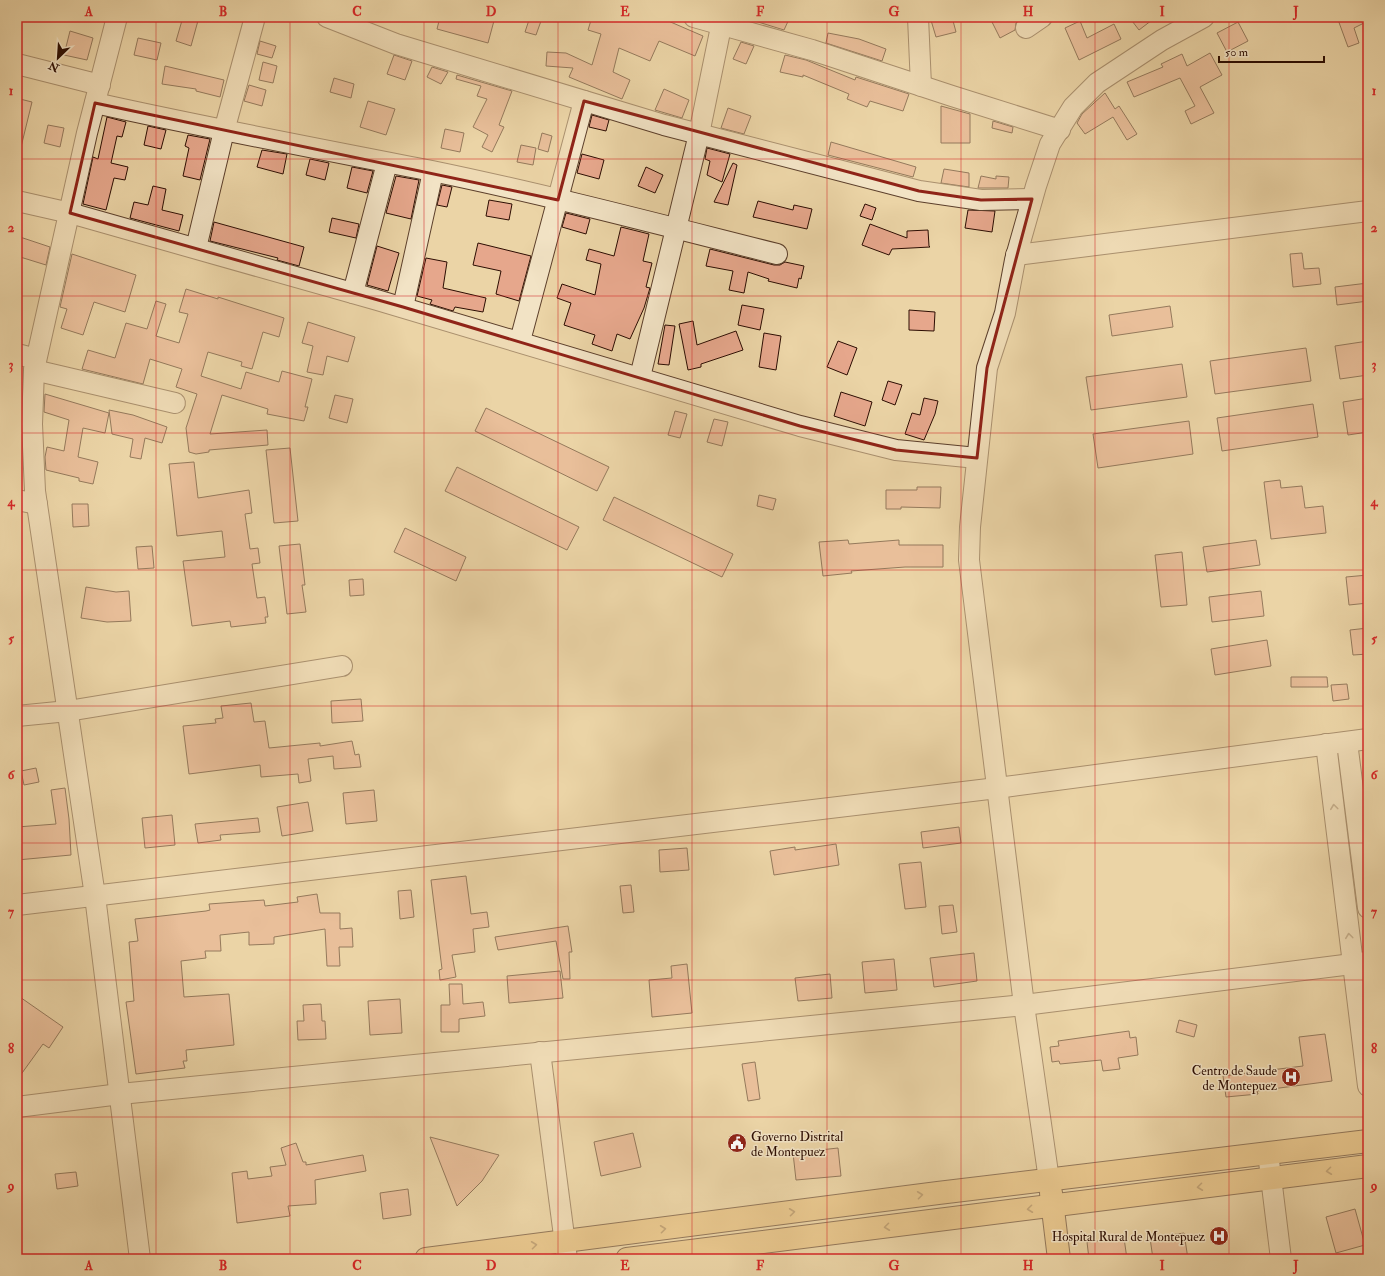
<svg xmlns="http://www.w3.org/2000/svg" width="1385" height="1276" font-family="'IM FELL Double Pica',serif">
  <rect width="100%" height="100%" fill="#ebd4a6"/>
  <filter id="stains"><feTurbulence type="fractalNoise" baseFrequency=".005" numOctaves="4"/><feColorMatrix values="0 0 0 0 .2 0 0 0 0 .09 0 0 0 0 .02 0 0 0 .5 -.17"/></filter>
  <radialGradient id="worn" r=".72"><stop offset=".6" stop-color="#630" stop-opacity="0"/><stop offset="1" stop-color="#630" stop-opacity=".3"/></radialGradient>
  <g fill="#e6a78c" stroke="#2c0d02">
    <polygon points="183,17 199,17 191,46 176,41"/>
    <polygon points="440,17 459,17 470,20 471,17 495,17 488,43 437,29"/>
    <polygon points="530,17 541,21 536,35 525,32"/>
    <polygon points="592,17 659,17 703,36 695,56 659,41 650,61 619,48 613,72 630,80 622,99 569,77 573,68 546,66 547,52 566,53 592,65 601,34 588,30"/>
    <polygon points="742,17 790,17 784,30"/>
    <polygon points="930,17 952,17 956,32 936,37"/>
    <polygon points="1000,17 1022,17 1016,23 1015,30 1000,38 992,22"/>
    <polygon points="1129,17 1156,17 1139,30"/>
    <polygon points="1337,17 1368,17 1368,21 1354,28 1359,43 1348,47"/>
    <polygon points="1080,21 1087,38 1114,24 1121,39 1079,60 1065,28"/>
    <polygon points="1238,22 1248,41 1227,52 1217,33"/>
    <polygon points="70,31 93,38 87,60 64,55"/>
    <polygon points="828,33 859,39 886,49 882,61 826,43"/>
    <polygon points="138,38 161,43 157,60 134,55"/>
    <polygon points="260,41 276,46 272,58 257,54"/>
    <polygon points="741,42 754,46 746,64 733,59"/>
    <polygon points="1210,53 1222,75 1200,87 1214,113 1191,124 1185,111 1195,106 1180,78 1134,97 1127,82 1163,67 1161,64 1182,54 1187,66"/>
    <polygon points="394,55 412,61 405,80 387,74"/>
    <polygon points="785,55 806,60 855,80 856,77 909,94 903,111 870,101 867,107 847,99 849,94 803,75 803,77 780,72"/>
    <polygon points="263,62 277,66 273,83 259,80"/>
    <polygon points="165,66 224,80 220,97 196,91 196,89 162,84"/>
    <polygon points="432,67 448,72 441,84 427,77"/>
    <polygon points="457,75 512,91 499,125 504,127 492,152 482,147 488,135 473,127 487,99 477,96 481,86 456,79"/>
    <polygon points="334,78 354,84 351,98 330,92"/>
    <polygon points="249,85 266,90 262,106 244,101"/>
    <polygon points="664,89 689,100 682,118 655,110"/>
    <polygon points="1105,93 1115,109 1119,106 1137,134 1127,140 1113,117 1085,134 1077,123 1082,114"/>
    <polygon points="20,99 32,102 21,147 17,147 17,114"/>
    <polygon points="368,101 395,109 386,135 360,127"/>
    <polygon points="941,106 970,114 970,143 941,143"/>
    <polygon points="728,108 751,116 744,134 721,128"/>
    <polygon points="592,115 609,120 606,131 589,127"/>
    <polygon points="107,117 126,122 122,137 117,136 111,163 128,167 125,180 114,178 106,210 83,204 93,157 98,159"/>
    <polygon points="993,121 1013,127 1012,133 992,128"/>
    <polygon points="48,125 64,128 60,147 44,143"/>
    <polygon points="148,126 166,130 161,149 144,145"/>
    <polygon points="445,129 464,133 460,152 441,148"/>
    <polygon points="542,133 552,136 548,152 538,149"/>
    <polygon points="188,135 210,139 200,180 183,176 189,148 185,146"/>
    <polygon points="831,142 916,167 913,177 828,155"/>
    <polygon points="521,145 536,148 533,165 517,162"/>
    <polygon points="707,148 730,154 722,182 707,175 710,161 705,159"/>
    <polygon points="262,150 287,154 283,174 257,167"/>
    <polygon points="582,154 604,160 599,179 577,173"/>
    <polygon points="310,159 329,163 325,180 306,175"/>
    <polygon points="733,163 737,165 728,205 714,202"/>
    <polygon points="352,167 373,171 367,193 347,188"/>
    <polygon points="646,167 663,175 655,193 638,186"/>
    <polygon points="944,169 969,173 969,187 941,183"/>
    <polygon points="396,176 419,180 411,219 386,213"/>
    <polygon points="981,176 996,179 996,176 1009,177 1008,188 978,188"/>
    <polygon points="442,185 452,187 447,207 437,205"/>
    <polygon points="153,186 166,189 162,210 183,215 179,231 130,218 134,202 148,205"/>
    <polygon points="489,200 512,204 509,220 486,216"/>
    <polygon points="758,201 793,210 794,205 812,209 807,229 753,217"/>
    <polygon points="865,204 876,208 872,220 860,216"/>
    <polygon points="968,210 995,211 992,232 965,228"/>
    <polygon points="566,213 590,219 586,234 562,227"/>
    <polygon points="332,218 359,224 356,238 329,232"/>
    <polygon points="214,222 304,247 299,266 277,260 278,258 210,241"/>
    <polygon points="870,224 907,238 907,231 928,230 929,246 930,247 892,249 889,255 862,245"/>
    <polygon points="621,227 649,234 643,261 652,263 646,287 650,288 644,308 630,339 617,334 612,351 592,344 595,335 564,325 571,303 557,298 562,284 595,295 601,264 586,260 589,249 614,256"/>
    <polygon points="17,236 50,247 46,265 17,256"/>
    <polygon points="478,243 531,256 519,301 496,294 501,271 473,265"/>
    <polygon points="377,246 399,253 388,291 367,285"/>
    <polygon points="710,249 774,265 780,265 785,262 804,266 801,279 799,278 797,288 768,281 769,279 748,272 744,293 729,290 733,271 706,266"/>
    <polygon points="1302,253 1304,269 1319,268 1321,284 1293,287 1290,254"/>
    <polygon points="72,254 136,275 125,312 94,302 83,335 61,328 67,309 60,307"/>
    <polygon points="426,258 447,262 443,288 486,298 483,312 455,307 453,311 430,304 432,300 417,296"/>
    <polygon points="1368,283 1368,301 1337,305 1335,287"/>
    <polygon points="186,289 218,299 218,297 284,318 279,337 263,332 252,369 241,366 242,362 208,352 201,376 241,389 246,372 279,382 282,371 312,379 305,407 308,407 304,421 267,414 268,409 222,395 210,434 267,430 268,445 209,450 209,452 196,454 189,452 186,428 197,394 176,387 182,369 150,359 143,384 82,369 88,350 115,358 126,323 147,329 156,301 166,304 156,336 179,343 188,314 179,312"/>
    <polygon points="742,305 764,309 760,330 738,325"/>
    <polygon points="1170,306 1173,327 1112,336 1109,315"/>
    <polygon points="909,310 935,312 934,331 909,330"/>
    <polygon points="693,321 697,345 736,331 743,350 701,364 701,367 688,370 679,324"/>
    <polygon points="308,322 355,337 348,362 327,356 323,375 307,372 313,346 302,343"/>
    <polygon points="665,325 675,326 669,365 658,364"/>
    <polygon points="764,333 781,336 776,370 759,367"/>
    <polygon points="838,341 857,348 847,375 827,367"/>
    <polygon points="1368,341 1368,375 1340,379 1335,346"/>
    <polygon points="1306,348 1311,381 1215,394 1210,361"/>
    <polygon points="1182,364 1187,397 1091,410 1086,377"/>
    <polygon points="888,381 902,385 895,405 882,400"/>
    <polygon points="841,392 872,402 865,426 834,416"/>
    <polygon points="45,394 109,413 105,433 83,428 78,457 98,462 93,484 79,481 79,478 46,470 45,457 47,447 64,451 69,420 44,412"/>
    <polygon points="335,395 353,399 347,423 329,418"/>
    <polygon points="924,398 938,401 935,414 924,440 905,434 912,413 920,415"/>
    <polygon points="1368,398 1368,432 1348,435 1343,402"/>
    <polygon points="1313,404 1318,437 1222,451 1217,418"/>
    <polygon points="486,408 609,467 597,491 475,431"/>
    <polygon points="109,410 133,415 167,427 162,443 145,438 141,459 130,457 133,439 112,434"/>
    <polygon points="675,411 687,414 680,438 668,435"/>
    <polygon points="714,419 728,422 722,446 707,442"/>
    <polygon points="1189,421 1193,454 1098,468 1093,434"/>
    <polygon points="290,448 298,521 274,523 266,450"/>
    <polygon points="194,462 198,498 249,490 252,513 245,514 250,549 258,548 260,563 252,564 257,598 265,597 268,617 265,617 266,623 231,627 230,621 192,626 183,561 225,557 222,531 177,536 169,464"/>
    <polygon points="457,467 579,527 567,550 445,491"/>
    <polygon points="1280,480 1281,488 1302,486 1305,508 1323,506 1326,533 1271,539 1264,482"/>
    <polygon points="917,487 941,487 940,508 901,507 901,509 886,509 886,490 917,490"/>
    <polygon points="759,495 776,499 773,510 757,506"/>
    <polygon points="614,497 733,554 722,577 603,520"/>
    <polygon points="72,504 88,504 89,526 73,527"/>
    <polygon points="405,528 466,557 456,581 394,552"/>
    <polygon points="848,540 849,544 899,540 899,545 943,545 943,567 905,567 851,571 852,573 823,576 819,542"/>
    <polygon points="1256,540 1260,565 1207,572 1203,547"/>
    <polygon points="300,544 305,585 302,585 306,612 287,614 279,546"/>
    <polygon points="152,546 154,568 138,569 136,547"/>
    <polygon points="1182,552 1187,605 1161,607 1155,555"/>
    <polygon points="1368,575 1368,603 1349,605 1346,577"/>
    <polygon points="363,579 364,595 350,596 349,580"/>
    <polygon points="86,587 116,592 129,591 131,621 107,622 81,618"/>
    <polygon points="1261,591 1264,616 1212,622 1209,597"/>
    <polygon points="1368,628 1368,654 1353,655 1350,630"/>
    <polygon points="1267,640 1271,666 1215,675 1211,649"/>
    <polygon points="1291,677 1327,677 1328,687 1291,687"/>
    <polygon points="1347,684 1349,699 1333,701 1331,685"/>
    <polygon points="361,699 363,721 332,723 331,701"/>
    <polygon points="251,703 254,722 265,721 269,748 320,743 320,746 352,741 355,755 359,754 361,767 334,769 333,756 308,759 311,781 299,783 298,774 261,777 260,765 189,774 183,726 216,723 215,719 223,718 221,706"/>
    <polygon points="36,768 39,782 24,785 21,771"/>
    <polygon points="65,788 69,819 71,855 17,860 17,827 56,824 51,790"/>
    <polygon points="374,790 377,821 346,824 343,793"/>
    <polygon points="308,802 313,831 282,836 277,807"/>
    <polygon points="172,815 175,845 145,848 142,818"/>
    <polygon points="258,818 260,832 220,835 221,840 198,843 195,824"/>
    <polygon points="959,827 961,843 923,848 921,832"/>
    <polygon points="836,844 839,865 774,875 770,851 795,847 795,850"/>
    <polygon points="687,848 689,870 660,872 659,850"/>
    <polygon points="921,862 926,907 905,909 899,864"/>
    <polygon points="466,876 471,914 487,912 489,927 473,929 475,952 452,955 456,977 440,980 439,970 442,969 431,880"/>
    <polygon points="631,885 634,912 623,913 620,886"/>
    <polygon points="411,890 414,917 400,919 398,891"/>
    <polygon points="317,894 320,913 340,913 340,929 352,928 353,947 339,947 340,966 327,966 325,929 274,937 274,944 249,945 249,932 220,935 221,951 205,951 206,958 181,961 184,997 229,994 234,1045 186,1050 187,1061 183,1061 185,1068 136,1074 126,1002 134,1001 129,942 138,941 135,919 206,911 210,910 209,904 264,900 265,906 298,902 297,897"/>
    <polygon points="953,905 957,932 942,934 939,906"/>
    <polygon points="568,926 572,952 569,952 570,979 563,979 556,941 498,950 495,937"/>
    <polygon points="974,953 977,981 934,987 930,958"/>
    <polygon points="894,959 897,990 865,993 862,962"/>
    <polygon points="687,964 692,1013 652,1017 649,980 672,978 671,966"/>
    <polygon points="560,971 563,998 509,1003 507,976"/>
    <polygon points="830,974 832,998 798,1001 795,978"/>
    <polygon points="449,984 462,984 463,1004 483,1002 485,1016 459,1019 459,1032 441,1032 441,1005 450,1005"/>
    <polygon points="17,995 63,1027 49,1048 43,1044 17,1080"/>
    <polygon points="400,999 402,1033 370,1035 368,1001"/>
    <polygon points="321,1004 322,1021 325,1021 326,1039 298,1040 297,1021 304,1021 303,1005"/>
    <polygon points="1179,1020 1197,1025 1194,1037 1176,1032"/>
    <polygon points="1129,1031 1130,1038 1136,1037 1138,1055 1118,1058 1120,1069 1103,1071 1101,1060 1060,1064 1059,1061 1052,1062 1050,1047 1059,1046 1058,1041"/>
    <polygon points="1325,1034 1332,1081 1257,1091 1258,1094 1226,1097 1223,1076 1303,1066 1299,1037"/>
    <polygon points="755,1062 760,1099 748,1101 742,1064"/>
    <polygon points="633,1133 641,1167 601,1176 594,1142"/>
    <polygon points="430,1137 499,1155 482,1181 457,1206"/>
    <polygon points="296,1143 303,1162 306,1162 306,1165 363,1155 366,1171 315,1180 316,1204 288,1206 290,1216 237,1223 232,1173 247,1171 248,1179 272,1176 270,1167 286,1165 281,1148"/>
    <polygon points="838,1148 841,1176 796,1180 793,1153"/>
    <polygon points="76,1172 78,1186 57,1189 55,1174"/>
    <polygon points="408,1189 411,1215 383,1219 380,1193"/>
    <polygon points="1355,1209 1365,1245 1336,1253 1326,1217"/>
    <polygon points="1184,1233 1188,1259 1153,1259 1150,1238"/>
    <polygon points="1124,1238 1127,1259 1089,1259 1087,1242"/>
  </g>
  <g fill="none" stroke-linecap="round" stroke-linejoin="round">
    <g stroke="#5c3f2b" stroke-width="22">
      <g id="minor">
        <polyline points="117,17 87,133 34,370 32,424 35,491 95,896 140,1259"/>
        <polyline points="327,17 396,44 664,125 919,191 981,200 1032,199"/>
        <polyline points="694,17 812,50 952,96 1060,130"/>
        <polyline points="918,17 921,86"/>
        <polyline points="1026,28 1042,17"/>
        <polyline points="17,64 100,85"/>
        <path d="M95,103C207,128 320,149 432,171C548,195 662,225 777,254"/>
        <polyline points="17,201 70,213 377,300 800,426 896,450 977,458"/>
        <polyline points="196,248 224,131 255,17"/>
        <polyline points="1016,255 1368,211"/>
        <polyline points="353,293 387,163"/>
        <polyline points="403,307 433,172"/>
        <polyline points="520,341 584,101"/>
        <polyline points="17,354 36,359"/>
        <polyline points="34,370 175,403"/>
        <polyline points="640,377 699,134 723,17"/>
        <polyline points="17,500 37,504"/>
        <polyline points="17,716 68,711 342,666"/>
        <polyline points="1347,742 1368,908"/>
        <polyline points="1326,744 1368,1086"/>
        <polyline points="17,905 997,788 1368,739"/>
        <polyline points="540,1052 567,1259"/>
        <polyline points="17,1107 120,1094 1024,1005 1368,962"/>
        <polyline points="1268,1153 1281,1259"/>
        <polyline points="1049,1180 1024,1005 969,560 970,527 987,368 1005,313 1015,260 1036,186 1050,144 1073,107 1097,83 1162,40 1204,17"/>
      </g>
    </g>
    <g stroke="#2c0d02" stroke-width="24">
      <g id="major">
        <polyline points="1051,1193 1059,1259"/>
        <polyline points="426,1259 938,1193 1368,1141"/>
        <polyline points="627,1259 1368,1166"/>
      </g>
    </g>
    <use href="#minor" stroke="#f2e3c5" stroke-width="20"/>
    <use href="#major" stroke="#e6ba73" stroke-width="22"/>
  </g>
  <defs><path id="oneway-chevron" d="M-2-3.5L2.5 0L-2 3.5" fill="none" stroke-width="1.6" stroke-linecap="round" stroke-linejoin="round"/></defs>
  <g stroke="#99836d">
    <use href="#oneway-chevron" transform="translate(1334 807) rotate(-97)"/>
    <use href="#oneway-chevron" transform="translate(1349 936) rotate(-97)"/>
  </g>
  <g stroke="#926c40">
    <use href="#oneway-chevron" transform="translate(1329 1171) rotate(173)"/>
    <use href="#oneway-chevron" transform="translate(1200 1187) rotate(173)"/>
    <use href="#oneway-chevron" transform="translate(920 1195) rotate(-7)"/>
    <use href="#oneway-chevron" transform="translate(1030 1209) rotate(173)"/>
    <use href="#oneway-chevron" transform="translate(792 1212) rotate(-7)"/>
    <use href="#oneway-chevron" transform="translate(887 1227) rotate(173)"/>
    <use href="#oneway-chevron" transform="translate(663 1229) rotate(-7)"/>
    <use href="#oneway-chevron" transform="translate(534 1245) rotate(-7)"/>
  </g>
  <path d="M0 0H1385V1276H0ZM584,101L919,191L981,200L1032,199L987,368L977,458L896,450L800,426L403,307L70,213L95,103L558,200Z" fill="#ebd4a6" fill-opacity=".55" fill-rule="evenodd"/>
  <path fill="none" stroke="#8f2418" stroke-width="3" stroke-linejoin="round" d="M584,101L919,191L981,200L1032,199L987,368L977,458L896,450L800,426L403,307L70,213L95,103L558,200Z"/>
  <path fill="none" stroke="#d62828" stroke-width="1" stroke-opacity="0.55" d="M156,17V1259M290,17V1259M424,17V1259M558,17V1259M692,17V1259M827,17V1259M961,17V1259M1095,17V1259M1229,17V1259M17,159H1368M17,296H1368M17,433H1368M17,570H1368M17,706H1368M17,843H1368M17,980H1368M17,1117H1368"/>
  <defs>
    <g id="hospital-disc" transform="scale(1)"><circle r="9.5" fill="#8f2418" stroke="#f2e3c5"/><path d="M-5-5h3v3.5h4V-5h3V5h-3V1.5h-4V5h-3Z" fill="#fff"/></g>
    <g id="civic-disc" transform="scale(1)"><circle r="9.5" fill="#8f2418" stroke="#f2e3c5"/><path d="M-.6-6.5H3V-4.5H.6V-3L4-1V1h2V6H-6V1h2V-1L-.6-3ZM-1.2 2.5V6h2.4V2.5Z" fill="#fff"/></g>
  </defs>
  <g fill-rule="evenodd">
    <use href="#hospital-disc" x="1291" y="1077"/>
    <use href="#civic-disc" x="737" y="1143"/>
    <use href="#hospital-disc" x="1219" y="1236"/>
  </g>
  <g text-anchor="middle" stroke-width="3" stroke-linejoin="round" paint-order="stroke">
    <g font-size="13" fill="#2c0d02" stroke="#f2e3c5" text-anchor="end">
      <text x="1277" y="1075">Centro de Saude<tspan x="1277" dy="15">de Montepuez</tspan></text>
      <text x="751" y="1141" text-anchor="start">Governo Distrital<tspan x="751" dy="15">de Montepuez</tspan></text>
      <text x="1205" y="1241">Hospital Rural de Montepuez</text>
    </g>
  </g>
  <rect width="1385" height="1276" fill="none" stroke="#ebd4a6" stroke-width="44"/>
  <g transform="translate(58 58) rotate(205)" stroke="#f2e3c5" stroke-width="3" paint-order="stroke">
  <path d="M0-3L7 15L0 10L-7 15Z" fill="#2c0d02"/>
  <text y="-6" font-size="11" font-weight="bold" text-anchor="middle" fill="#2c0d02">N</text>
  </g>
  <path d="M1219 56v6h105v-6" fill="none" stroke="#2c0d02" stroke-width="2"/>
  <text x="1225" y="56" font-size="12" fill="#2c0d02" stroke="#f2e3c5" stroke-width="3" paint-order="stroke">50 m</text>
  <rect x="22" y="22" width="1341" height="1232" fill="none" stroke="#d62828" stroke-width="1.5"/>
  <g font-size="13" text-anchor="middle" font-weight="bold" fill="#d62828">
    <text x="89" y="16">A</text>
    <text x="223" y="16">B</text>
    <text x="357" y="16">C</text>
    <text x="491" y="16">D</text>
    <text x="625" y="16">E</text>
    <text x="760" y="16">F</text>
    <text x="894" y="16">G</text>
    <text x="1028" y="16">H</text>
    <text x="1162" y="16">I</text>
    <text x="1296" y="16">J</text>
    <text x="11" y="95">1</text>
    <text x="1374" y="95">1</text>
    <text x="11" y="232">2</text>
    <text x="1374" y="232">2</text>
    <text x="11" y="369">3</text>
    <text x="1374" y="369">3</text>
    <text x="11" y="506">4</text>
    <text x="1374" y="506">4</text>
    <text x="11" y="643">5</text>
    <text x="1374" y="643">5</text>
    <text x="11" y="779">6</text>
    <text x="1374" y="779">6</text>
    <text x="11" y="916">7</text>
    <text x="1374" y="916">7</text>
    <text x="11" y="1053">8</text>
    <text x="1374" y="1053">8</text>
    <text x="11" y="1190">9</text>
    <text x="1374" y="1190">9</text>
    <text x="89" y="1270">A</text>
    <text x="223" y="1270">B</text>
    <text x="357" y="1270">C</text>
    <text x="491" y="1270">D</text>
    <text x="625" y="1270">E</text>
    <text x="760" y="1270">F</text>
    <text x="894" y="1270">G</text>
    <text x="1028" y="1270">H</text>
    <text x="1162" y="1270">I</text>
    <text x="1296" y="1270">J</text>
  </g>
  <rect width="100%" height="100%" filter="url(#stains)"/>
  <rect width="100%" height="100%" fill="url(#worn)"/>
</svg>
